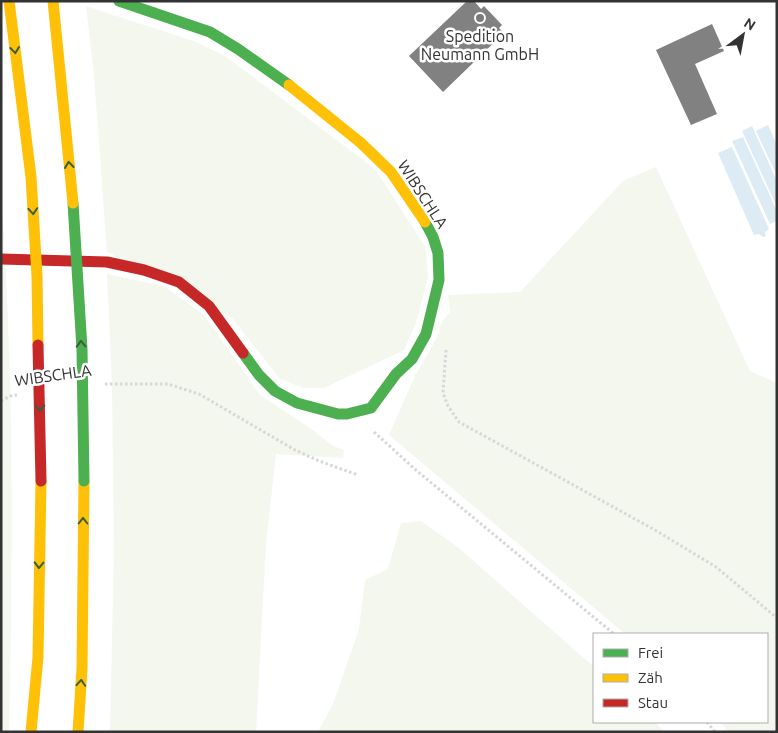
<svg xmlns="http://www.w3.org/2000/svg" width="778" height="733" font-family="Ubuntu,sans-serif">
  <rect width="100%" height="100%" fill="#fff"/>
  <g fill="#f3f7ee">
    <polygon points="86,6 196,42 225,56 375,169 426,248 428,277 416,323 404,350 324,388 303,388 280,379 232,318 107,252 94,75"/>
    <polygon points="656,167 750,371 777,383 777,732 729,732 720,722 767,722 767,634 625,634 389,435 415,376 439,334 441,323 450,312 448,295 520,292 623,181"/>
    <path d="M1,194C14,373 13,553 9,732H1Z"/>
    <polygon points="107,274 164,286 204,315 260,395 310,428 333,446 344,450 343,458 276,454 266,544 256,732 110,732 114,549 112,384"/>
    <polygon points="421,521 459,548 594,667 594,722 655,722 664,732 318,732 333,704 359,629 365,580 388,569 401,523"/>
  </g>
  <g fill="#dcebf4">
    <polygon points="768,125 777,145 777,176 756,131"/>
    <polygon points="752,126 777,181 777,207 742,131"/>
    <polygon points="743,137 777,211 777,221 770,224 732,141"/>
    <polygon points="732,147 769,229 765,232 766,236 763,237 759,234 754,235 718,153"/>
  </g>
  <g fill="#818181">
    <polygon points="467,1 474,1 481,9 484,6 502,25 499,28 504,33 443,92 409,56"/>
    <polygon points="712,24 724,51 695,64 717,114 691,125 656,50"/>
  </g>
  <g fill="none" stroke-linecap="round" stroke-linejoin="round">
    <g stroke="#d7d7d7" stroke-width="3" stroke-dasharray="2.5 2.5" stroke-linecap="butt">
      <polyline points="446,350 443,393 448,406 459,422 655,530 716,567 777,618"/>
      <polyline points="105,384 168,384 199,394 295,450 319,461 358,475"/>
      <polyline points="1,401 10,396 17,395"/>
      <polyline points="374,432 417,471 614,634"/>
      <polyline points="707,722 715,732"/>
    </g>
    <g stroke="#4caf50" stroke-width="11">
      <polyline points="119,1 210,32 238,49 289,85"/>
      <polyline points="243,353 259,375 275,391 297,403 338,414 347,414 371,408 396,374 412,359 426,334 439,280 438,253 433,237 425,222"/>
    </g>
    <g stroke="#ffc107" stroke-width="11">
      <polyline points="289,85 361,143 391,172 425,222"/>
      <polyline points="31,732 38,657 41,481"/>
      <polyline points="78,732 82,668 84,481"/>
    </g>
    <polyline stroke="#c62828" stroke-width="11" points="1,259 107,262 144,270 179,282 209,306 243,353"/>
    <polyline stroke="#4caf50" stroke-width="11" points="73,203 82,349 84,481"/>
    <g stroke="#ffc107" stroke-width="11">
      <polyline points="9,1 31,177 37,276 38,345"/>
      <polyline points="53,1 73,203"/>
    </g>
    <polyline stroke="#c62828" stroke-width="11" points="38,345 41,481"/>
  </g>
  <defs><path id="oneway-chevron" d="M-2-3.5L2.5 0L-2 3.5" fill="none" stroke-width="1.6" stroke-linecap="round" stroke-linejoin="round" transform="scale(1.25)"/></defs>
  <g stroke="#3c5e3d">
    <use href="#oneway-chevron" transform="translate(15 50) rotate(83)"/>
    <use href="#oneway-chevron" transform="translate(69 165) rotate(-96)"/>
    <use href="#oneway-chevron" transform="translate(33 211) rotate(86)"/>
    <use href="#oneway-chevron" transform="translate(81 344) rotate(-92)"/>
    <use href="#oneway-chevron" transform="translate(40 408) rotate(90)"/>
    <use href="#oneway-chevron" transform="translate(83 521) rotate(-90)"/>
    <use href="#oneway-chevron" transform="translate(39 565) rotate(91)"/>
    <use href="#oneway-chevron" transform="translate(81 683) rotate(-86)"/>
  </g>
  <circle fill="#7a7a7a" stroke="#fff" stroke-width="2" cx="480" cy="18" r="5"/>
  <g text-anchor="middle" stroke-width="5" stroke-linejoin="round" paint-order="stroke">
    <g font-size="16" fill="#333" stroke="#fff">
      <text x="480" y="42">Spedition<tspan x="480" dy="18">Neumann GmbH</tspan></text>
    </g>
    <g font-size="16" fill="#333" stroke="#fff">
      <text transform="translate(423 194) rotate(57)" y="6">WIBSCHLA</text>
      <text transform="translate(53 375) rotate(-8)" y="6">WIBSCHLA</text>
    </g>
  </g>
  <rect width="778" height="733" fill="none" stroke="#333333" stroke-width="5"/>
  <rect x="593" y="633" width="175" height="90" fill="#ffffff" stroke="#adadad"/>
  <rect x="603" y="649" width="25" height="8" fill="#4caf50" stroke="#adadad"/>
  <text x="638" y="658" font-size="15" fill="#333333">Frei</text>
  <rect x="603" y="674" width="25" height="8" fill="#ffc107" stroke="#adadad"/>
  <text x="638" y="683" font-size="15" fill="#333333">Zäh</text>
  <rect x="603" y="699" width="25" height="8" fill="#c62828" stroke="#adadad"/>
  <text x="638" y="708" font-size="15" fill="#333333">Stau</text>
  <g transform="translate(743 35) rotate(32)" stroke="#ffffff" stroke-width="4" paint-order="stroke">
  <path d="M0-4L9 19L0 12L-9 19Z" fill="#333333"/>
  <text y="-8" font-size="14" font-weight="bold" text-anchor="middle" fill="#333333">N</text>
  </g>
</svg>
